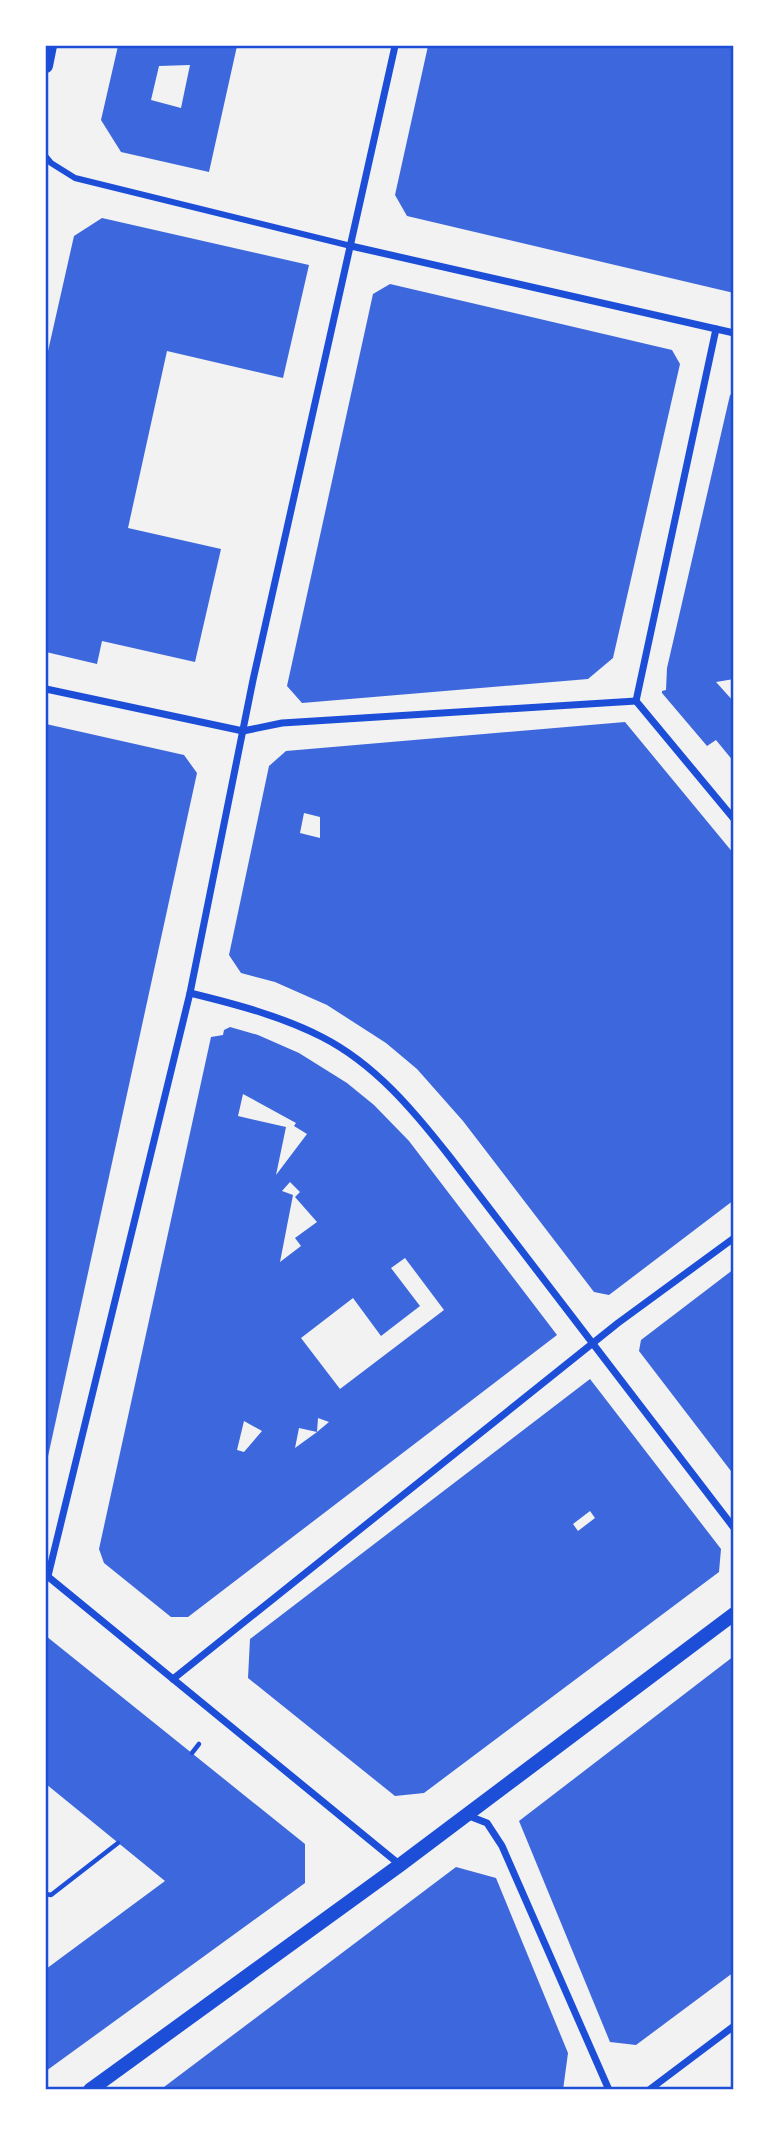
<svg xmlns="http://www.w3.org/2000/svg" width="779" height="2135" font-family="'Golos Text',sans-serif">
  <rect width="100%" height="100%" fill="#f2f2f2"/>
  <g fill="#3d67dc" fill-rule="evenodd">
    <path d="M118,46H237L209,172L121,152L101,120ZM190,65L181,108L151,100L159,66Z"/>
    <polygon points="428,46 734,46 734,293 407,216 395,195"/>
    <polygon points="102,218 309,265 283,378 167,351 128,528 221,549 195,662 102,641 97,664 46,652 46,360 74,236"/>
    <polygon points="390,284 672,350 680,364 613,658 588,679 302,703 287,686 373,294"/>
    <polygon points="734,393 734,679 716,682 734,702 734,762 716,740 707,746 662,693 662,691 666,690 667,668 730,395"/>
    <path d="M625,722L734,854V1200L609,1295L594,1292L463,1121L417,1069L386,1043L327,1005L275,982L241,973L229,955L269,766L286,751ZM304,813L320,817V838L300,833Z"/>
    <polygon points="46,724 184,755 197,773 47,1461"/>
    <path d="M230,1027L258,1035L299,1053L347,1083L374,1105L409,1141L557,1335L188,1617H171L104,1563L99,1549L211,1037L223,1035L224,1030ZM243,1094L296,1123L294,1126L307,1134L276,1175L286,1127L238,1116ZM290,1182L300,1192L295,1197L317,1222L295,1238L301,1246L280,1262L293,1195L282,1191ZM405,1258L444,1310L340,1389L301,1338L353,1298L381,1336L420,1306L391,1268ZM318,1418L329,1422L317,1432L295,1448L299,1428L317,1432ZM244,1421L262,1431L244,1452L237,1450Z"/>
    <polygon points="734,1269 734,1475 639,1351 641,1340"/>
    <path d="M590,1379L721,1549L719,1572L424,1793L395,1796L248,1678L250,1639ZM590,1511L595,1518L578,1531L573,1524Z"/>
    <polygon points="46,1636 305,1844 305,1883 46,2071 46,1969 165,1881 46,1784"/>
    <polygon points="734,1656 734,1972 636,2045 610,2042 519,1821"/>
    <polygon points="456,1867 496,1878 568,2053 563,2090 160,2090"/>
  </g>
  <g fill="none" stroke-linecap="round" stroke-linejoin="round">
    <g stroke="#1d4ed8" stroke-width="4.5">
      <polyline points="192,1753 199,1744"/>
      <polyline points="46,1894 51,1895 118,1843"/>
    </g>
    <polyline stroke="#1d4ed8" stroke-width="6" points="46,157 51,163 75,178 351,246"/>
    <g stroke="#1d4ed8" stroke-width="7">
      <polyline points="351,246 734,333"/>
      <polyline points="46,689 243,731 282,723 636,701"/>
      <polyline points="636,701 716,329"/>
      <polyline points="636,701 734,819"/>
      <path d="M190,993C235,1004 281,1016 322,1037C375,1064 414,1111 450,1157L734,1528"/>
      <polyline points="46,1575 399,1864"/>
      <polyline points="48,1576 190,993 253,680 395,46"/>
      <polyline points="173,1679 618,1323 734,1238"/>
      <polyline points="469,1816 487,1823 502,1846 609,2090"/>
      <polyline points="649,2090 734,2026"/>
    </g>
    <g stroke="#1d4ed8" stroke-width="14">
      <polyline points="46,66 50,46"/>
      <polyline points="90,2090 400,1865 734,1614"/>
    </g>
  </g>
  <rect width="779" height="2135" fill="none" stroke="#ffffff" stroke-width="94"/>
  <rect x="47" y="47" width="685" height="2041" fill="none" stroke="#1d4ed8" stroke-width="2.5"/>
</svg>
